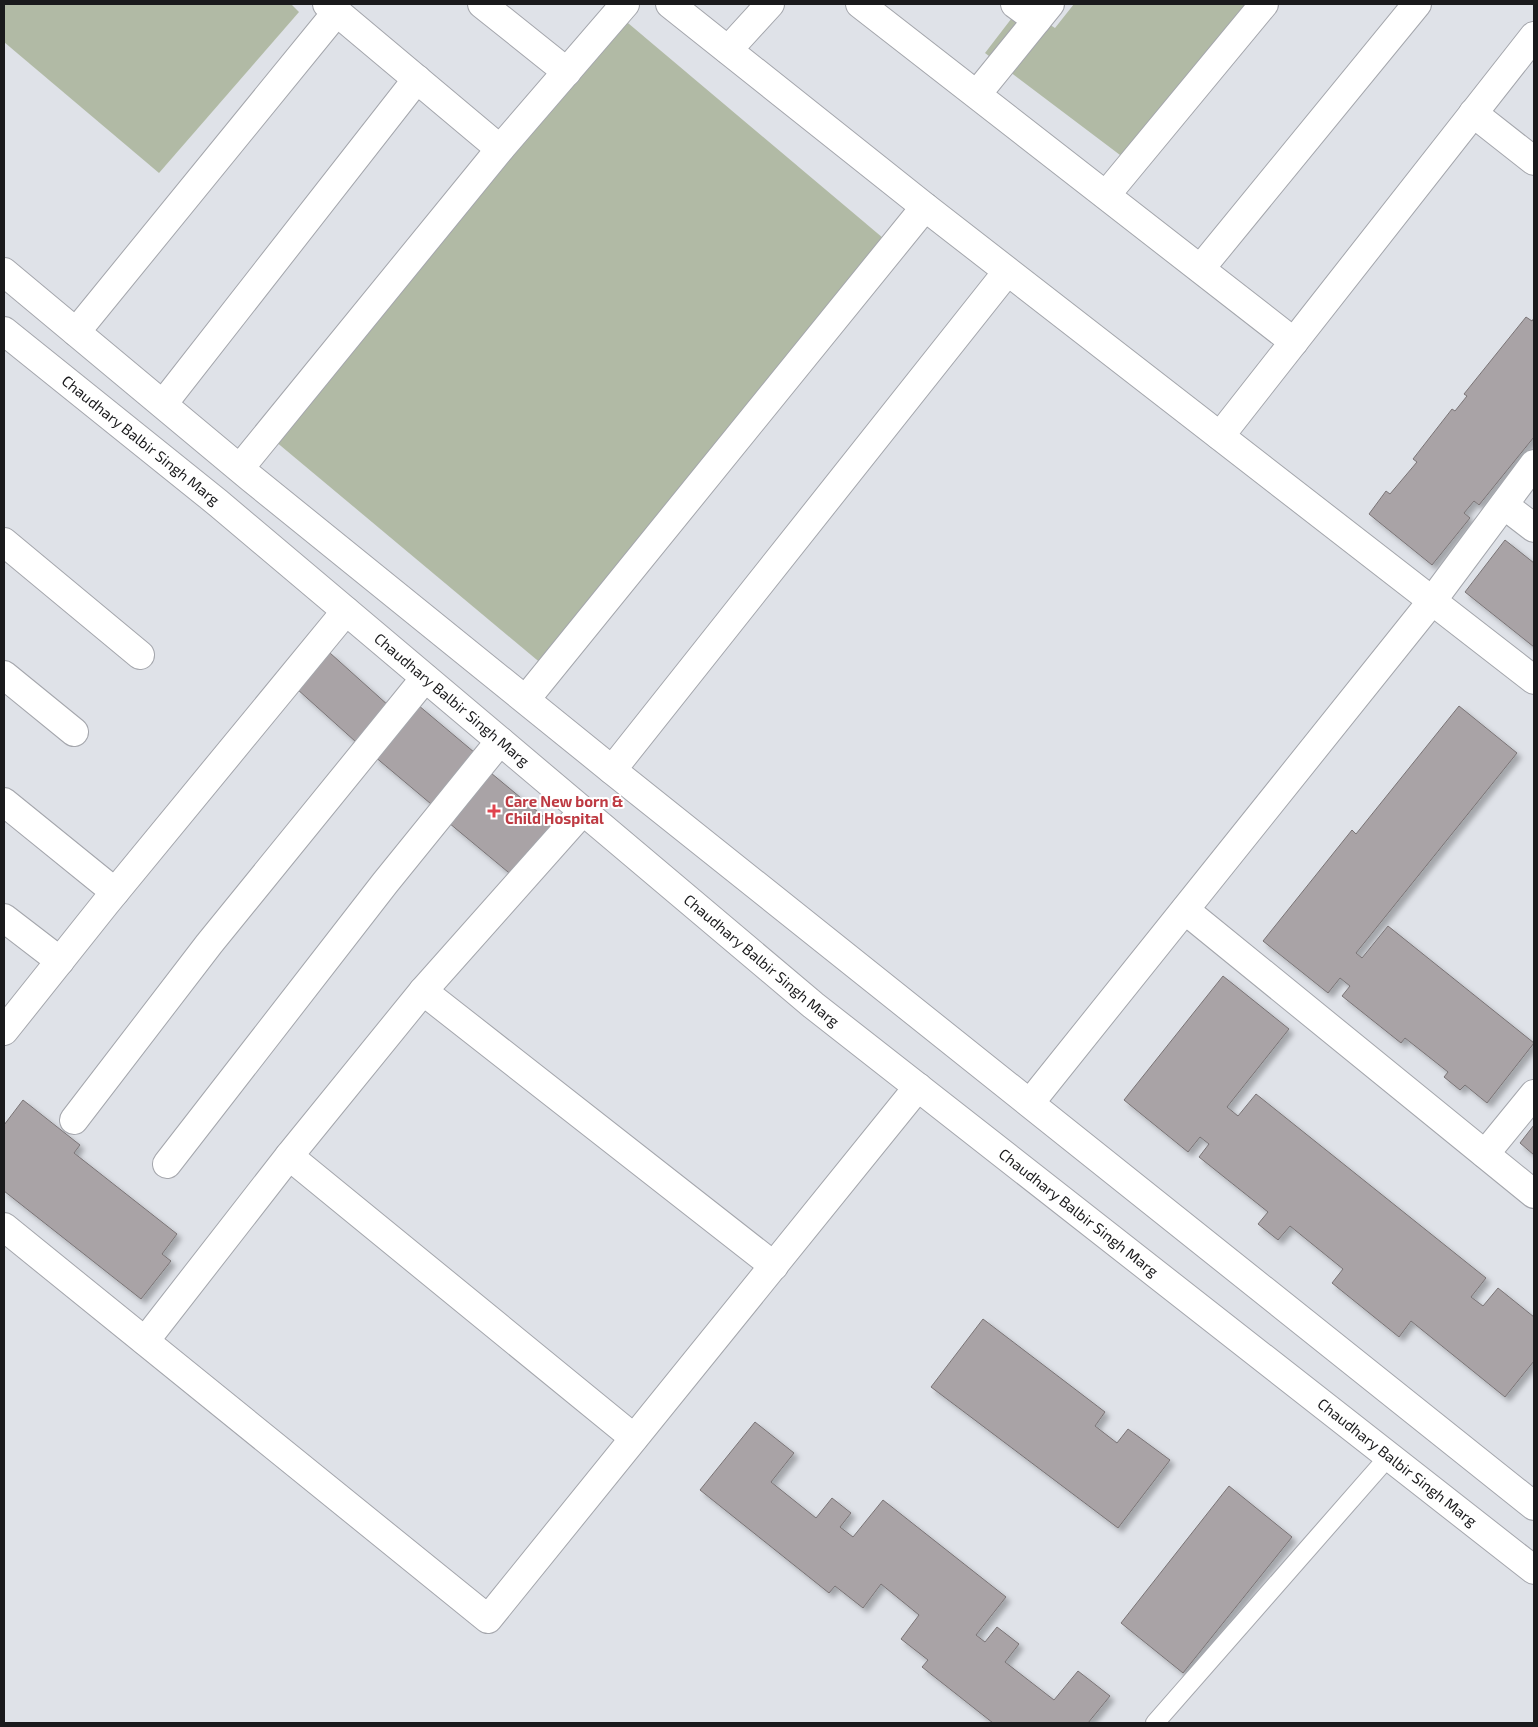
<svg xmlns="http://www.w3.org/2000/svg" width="1538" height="1727" font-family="'Exo 2',sans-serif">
  <defs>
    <filter id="shadow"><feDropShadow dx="4.5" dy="4.5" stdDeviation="2.5" flood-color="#0004"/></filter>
  </defs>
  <rect width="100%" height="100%" fill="#dfe2e8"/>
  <g fill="#b1baa5">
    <polygon points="4,4 291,4 299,12 159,173 4,42"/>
    <polygon points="1074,4 1248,4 1124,158 985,53 1021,6 1055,28"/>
    <polygon points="622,18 902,254 555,675 275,441"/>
  </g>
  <g fill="#a9a3a6" stroke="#7a7476" filter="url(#shadow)">
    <polygon points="1526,317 1532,321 1534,318 1534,437 1479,505 1474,501 1464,513 1470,518 1432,565 1369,514 1386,491 1390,494 1417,462 1413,459 1452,409 1455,411 1467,396 1464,394"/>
    <polygon points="1505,540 1534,563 1534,647 1465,592"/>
    <polygon points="330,653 389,706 356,742 297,689"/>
    <polygon points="418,705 481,758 437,809 374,756"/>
    <polygon points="1459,706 1517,753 1356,953 1362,958 1388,926 1534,1043 1487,1103 1465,1085 1460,1090 1444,1077 1448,1072 1405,1038 1401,1043 1342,996 1350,986 1340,978 1328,993 1263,941 1352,830 1356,834"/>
    <polygon points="491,773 556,827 514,877 449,823"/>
    <polygon points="1223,976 1289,1029 1227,1107 1238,1116 1256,1094 1486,1278 1471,1297 1483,1306 1498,1288 1534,1317 1534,1361 1505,1397 1411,1321 1399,1337 1332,1283 1343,1269 1290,1226 1278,1240 1258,1224 1268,1212 1199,1157 1209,1144 1200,1137 1188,1152 1124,1100"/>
    <polygon points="23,1100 80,1145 74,1153 177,1234 162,1254 171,1261 141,1299 4,1191 4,1125"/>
    <polygon points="1534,1125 1534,1155 1520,1143"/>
    <polygon points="983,1319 1105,1412 1095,1426 1117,1443 1128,1429 1170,1460 1118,1528 931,1387"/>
    <polygon points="755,1422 794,1453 771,1482 816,1518 832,1498 851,1513 840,1527 853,1537 883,1500 1006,1597 976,1635 985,1642 997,1627 1019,1644 1005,1662 1054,1700 1078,1671 1110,1696 1088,1723 993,1723 922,1667 928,1660 901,1639 919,1615 881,1584 863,1608 835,1586 829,1593 700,1490"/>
    <polygon points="1229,1486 1292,1537 1183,1673 1121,1623"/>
  </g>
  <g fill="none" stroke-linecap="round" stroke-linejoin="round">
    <g stroke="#a4a6ac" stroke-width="20">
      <polyline id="service" points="1155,1723 1389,1456"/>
    </g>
    <g stroke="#a4a6ac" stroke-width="30">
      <g id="minor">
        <polyline points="482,4 567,72"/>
        <polyline points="670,4 925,207 1534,680"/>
        <polyline points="860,4 1294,342"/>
        <polyline points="1015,4 1037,20 1050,4"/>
        <polyline points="332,8 500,149"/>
        <polyline points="728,50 770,4"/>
        <polyline points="977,94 1037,20"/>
        <polyline points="1473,113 1534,161"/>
        <polyline points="1106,195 1264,4"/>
        <polyline points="1201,268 1417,4"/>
        <polyline points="76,332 331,19 332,8 327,4"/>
        <polyline points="163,404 417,79"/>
        <polyline points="1220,436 1534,36"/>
        <polyline points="240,468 500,149 625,4"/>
        <polyline points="1504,505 1534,528"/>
        <polyline points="4,542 140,655"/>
        <polyline points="4,675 74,732"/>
        <polyline points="526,699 925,207"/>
        <polyline points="612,770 1007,272"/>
        <polyline points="4,802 115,892"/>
        <polyline points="1185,910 1534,1194"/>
        <polyline points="4,918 60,961"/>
        <polyline points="423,991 774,1266"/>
        <polyline points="4,1031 106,903 346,611"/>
        <polyline points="1030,1103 1432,601 1534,464"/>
        <polyline points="74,1120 209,944 425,678"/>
        <polyline points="1485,1154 1534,1094"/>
        <polyline points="289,1156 634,1438"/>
        <polyline points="167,1164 385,883 500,741"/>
        <polyline points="4,1227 488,1619 918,1087"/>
        <polyline points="145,1341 289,1156 423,991 583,811"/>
      </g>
    </g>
    <g stroke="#a4a6ac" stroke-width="30">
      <g id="tertiary">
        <polyline points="4,272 251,478 612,770 1534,1506"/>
        <path id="s1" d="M4,331L218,503L813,1005L1534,1570"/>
      </g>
    </g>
    <use href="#service" stroke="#fff" stroke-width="18"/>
    <use href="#minor" stroke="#fff" stroke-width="28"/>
    <use href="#tertiary" stroke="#fff" stroke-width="28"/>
  </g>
  <path fill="#e0444e" stroke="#fff" stroke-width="2" d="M491.5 803.5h5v5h5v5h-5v5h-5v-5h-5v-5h5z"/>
  <g text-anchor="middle" stroke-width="4" stroke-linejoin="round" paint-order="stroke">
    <g font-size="15" fill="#1a1a1c" stroke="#fff">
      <text dy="5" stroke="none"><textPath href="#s1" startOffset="175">Chaudhary Balbir Singh Marg</textPath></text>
      <text dy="5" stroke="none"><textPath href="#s1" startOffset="580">Chaudhary Balbir Singh Marg</textPath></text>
      <text dy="5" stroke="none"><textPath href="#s1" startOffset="985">Chaudhary Balbir Singh Marg</textPath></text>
      <text dy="5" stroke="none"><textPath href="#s1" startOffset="1390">Chaudhary Balbir Singh Marg</textPath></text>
      <text dy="5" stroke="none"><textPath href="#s1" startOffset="1795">Chaudhary Balbir Singh Marg</textPath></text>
    </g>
    <g font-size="15" font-weight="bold" fill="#be3a42" stroke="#fff" text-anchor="start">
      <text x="505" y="807">Care New born &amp;<tspan x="505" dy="17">Child Hospital</tspan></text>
    </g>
  </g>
  <rect width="1538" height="1727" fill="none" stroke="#1a1a1c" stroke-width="10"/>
</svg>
